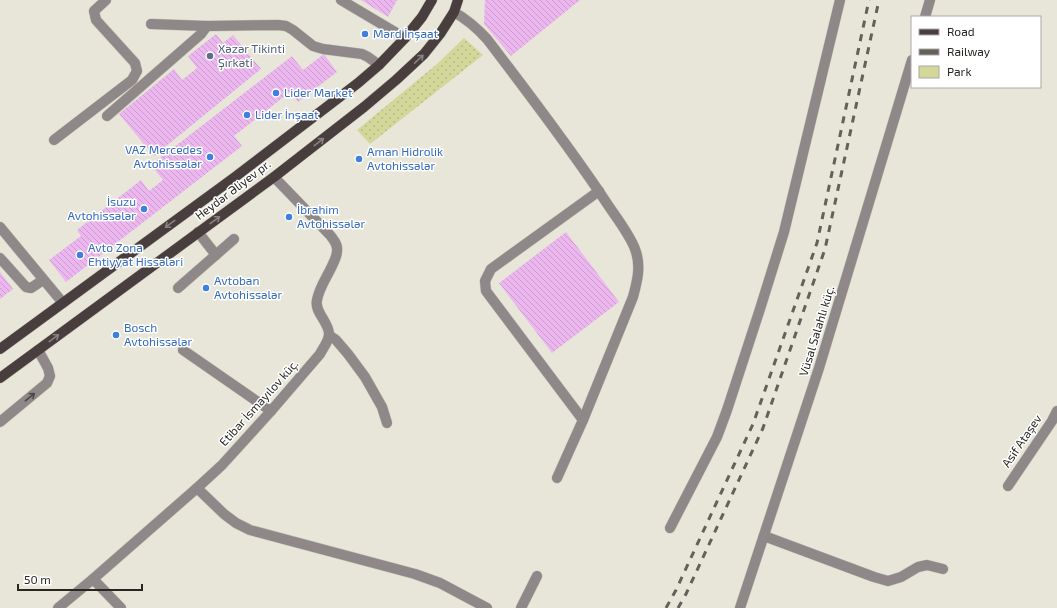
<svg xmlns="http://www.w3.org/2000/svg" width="1057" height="608" font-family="'Exo 2',sans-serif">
  <defs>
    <pattern id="green-dots" width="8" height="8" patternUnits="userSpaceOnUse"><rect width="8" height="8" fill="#d3d79a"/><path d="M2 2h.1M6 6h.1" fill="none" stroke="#b5b884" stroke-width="1.8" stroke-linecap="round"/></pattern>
    <pattern id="building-back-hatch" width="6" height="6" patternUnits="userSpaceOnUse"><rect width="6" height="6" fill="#ecb7ef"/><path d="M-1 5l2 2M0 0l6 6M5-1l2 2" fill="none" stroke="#ca9dcd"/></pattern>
  </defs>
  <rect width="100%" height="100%" fill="#e8e6d9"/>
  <polygon fill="url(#green-dots)" points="464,38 483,55 370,144 357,130 437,64"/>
  <g fill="url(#building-back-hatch)">
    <polygon points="361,0 397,0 388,17"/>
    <polygon points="485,0 580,0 511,56 484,24"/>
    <polygon points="216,34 223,43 233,35 261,69 154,156 119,114 174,69 182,80 197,68 188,56"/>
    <polygon points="324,54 337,72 298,102 290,92 234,136 242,146 66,282 49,260 81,236 77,230 141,180 149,191 163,180 151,165 292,56 303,70"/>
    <polygon points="566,232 619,302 552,353 499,283"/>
    <polygon points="0,272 13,289 0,299"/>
  </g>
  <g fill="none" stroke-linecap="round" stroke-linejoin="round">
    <g stroke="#c5c3b8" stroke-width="11">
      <g id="minor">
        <polyline points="341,0 405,38"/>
        <path d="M454,12C468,20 476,27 487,39C528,93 569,146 606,202C615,216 632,237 636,252C641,267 637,282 633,297L583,420L557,478"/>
        <polyline points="925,17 930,0"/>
        <polyline points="151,24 207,26"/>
        <polyline points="107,116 201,34 207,26 278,25 286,26 293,30 313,46 323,49 362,54 368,57 379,65"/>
        <polyline points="54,140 132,80 137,71 135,63 96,20 94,11 106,0"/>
        <polyline points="0,227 63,303"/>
        <polyline points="198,232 216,255"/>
        <polyline points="0,258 26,287 31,288 43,280"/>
        <polyline points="178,288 234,239"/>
        <polyline points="329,335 336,340 348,354 365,377 382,407 387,423"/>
        <polyline points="183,350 271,411"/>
        <polyline points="583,420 486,291 485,281 491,269 599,191"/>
        <polyline points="0,422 47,383 50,376 48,368 38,350"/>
        <polyline points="1008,486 1052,421 1057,411"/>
        <polyline points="197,488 224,514 236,523 250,530 415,574 440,583 487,608"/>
        <polyline points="670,528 717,437 727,410 760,309 784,232 840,0"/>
        <polyline points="764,536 874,577 888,581 901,577 918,567 927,565 943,569"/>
        <polyline points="93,579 121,608"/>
        <path d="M58,608L93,579L197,488L222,465L271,411L320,354C323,348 329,341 329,334C329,322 314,312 317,300C319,288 327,277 332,266C334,262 337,256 337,251C338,245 334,240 330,235L274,177"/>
        <polyline points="521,608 537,576"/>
        <polyline points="740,608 819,368 912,60"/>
      </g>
    </g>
    <g stroke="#c5c3b8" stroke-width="11">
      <g id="major">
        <polyline points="0,349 235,177 358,83 379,65 405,38 422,17 432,0"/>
        <polyline points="0,378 274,177 364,107 396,80 424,54 440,34 454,12 458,0"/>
      </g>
    </g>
    <use href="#minor" stroke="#8e8888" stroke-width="10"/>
    <use href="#major" stroke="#483e3e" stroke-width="10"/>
    <g stroke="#63615a" stroke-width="3" stroke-dasharray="7 7" stroke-linecap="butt">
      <polyline points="666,608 676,590 753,424 817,243 869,0"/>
      <polyline points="678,608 686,594 763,428 825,249 879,0"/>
    </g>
  </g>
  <defs><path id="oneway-shaft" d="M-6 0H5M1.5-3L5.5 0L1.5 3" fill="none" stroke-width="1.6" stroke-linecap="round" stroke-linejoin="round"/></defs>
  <g stroke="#888282">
    <use href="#oneway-shaft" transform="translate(419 59) rotate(-44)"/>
    <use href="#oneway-shaft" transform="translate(319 142) rotate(-38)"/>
    <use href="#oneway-shaft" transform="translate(215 220) rotate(-36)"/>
    <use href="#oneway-shaft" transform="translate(170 224) rotate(144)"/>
    <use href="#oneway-shaft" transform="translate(54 338) rotate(-36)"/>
  </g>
  <use stroke="#4b4845" href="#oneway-shaft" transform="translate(30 397) rotate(-39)"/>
  <g fill="#3f7fe0" stroke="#fff" stroke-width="1.5">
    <circle cx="365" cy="34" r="4"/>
    <circle cx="276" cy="93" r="4"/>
    <circle cx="247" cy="115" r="4"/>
    <circle cx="210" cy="157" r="4"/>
    <circle cx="359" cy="159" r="4"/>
    <circle cx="144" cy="209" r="4"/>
    <circle cx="289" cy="217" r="4"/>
    <circle cx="80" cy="255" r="4"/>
    <circle cx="206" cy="288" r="4"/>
    <circle cx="116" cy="335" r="4"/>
  </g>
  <circle fill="#5c6f8a" stroke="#fff" stroke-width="1.5" cx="210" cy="56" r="4"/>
  <g text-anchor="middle" stroke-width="3" stroke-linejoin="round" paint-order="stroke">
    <g font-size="12" fill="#366cbe" stroke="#fff" text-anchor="start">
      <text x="373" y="38">Mərd İnşaat</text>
      <text x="284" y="97">Lider Market</text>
      <text x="255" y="119">Lider İnşaat</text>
      <text x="202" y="154" text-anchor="end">VAZ Mercedes<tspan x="202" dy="14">Avtohissələr</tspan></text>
      <text x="367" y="156">Aman Hidrolik<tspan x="367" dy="14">Avtohissələr</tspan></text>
      <text x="136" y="206" text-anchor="end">İsuzu<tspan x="136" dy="14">Avtohissələr</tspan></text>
      <text x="297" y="214">İbrahim<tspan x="297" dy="14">Avtohissələr</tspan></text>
      <text x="88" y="252">Avto Zona<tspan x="88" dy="14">Ehtiyyat Hissələri</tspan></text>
      <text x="214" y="285">Avtoban<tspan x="214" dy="14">Avtohissələr</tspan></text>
      <text x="124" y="332">Bosch<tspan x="124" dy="14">Avtohissələr</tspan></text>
    </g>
    <g font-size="12" fill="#4e5e75" stroke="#fff" text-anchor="start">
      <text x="218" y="53">Xəzər Tikinti<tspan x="218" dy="14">Şırkəti</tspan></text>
    </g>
    <g font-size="12" fill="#272621" stroke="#fff">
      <text transform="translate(233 190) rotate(-37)" y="4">Heydər Əliyev pr.</text>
      <text transform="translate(817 331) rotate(-73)" y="4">Vüsal Salahlı küç.</text>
      <text transform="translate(259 403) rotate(-48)" y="4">Etibar İsmayılov küç.</text>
      <text transform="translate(1022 441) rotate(-56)" y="4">Asif Ataşev</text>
    </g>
  </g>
  <rect x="911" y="16" width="130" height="72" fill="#ffffff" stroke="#a9a8a6"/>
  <rect x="919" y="29" width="20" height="6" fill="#483e3e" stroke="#a9a8a6"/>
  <text x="947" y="36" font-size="12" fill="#272621">Road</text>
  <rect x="919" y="49" width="20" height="6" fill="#63615a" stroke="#a9a8a6"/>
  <text x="947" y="56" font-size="12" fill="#272621">Railway</text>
  <rect x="919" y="66" width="20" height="12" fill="#d3d79a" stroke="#a9a8a6"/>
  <text x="947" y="76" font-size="12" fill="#272621">Park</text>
  <path d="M18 584v6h124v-6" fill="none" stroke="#272621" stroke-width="2"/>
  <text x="24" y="584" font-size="12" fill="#272621" stroke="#ffffff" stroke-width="3" paint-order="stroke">50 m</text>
</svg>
